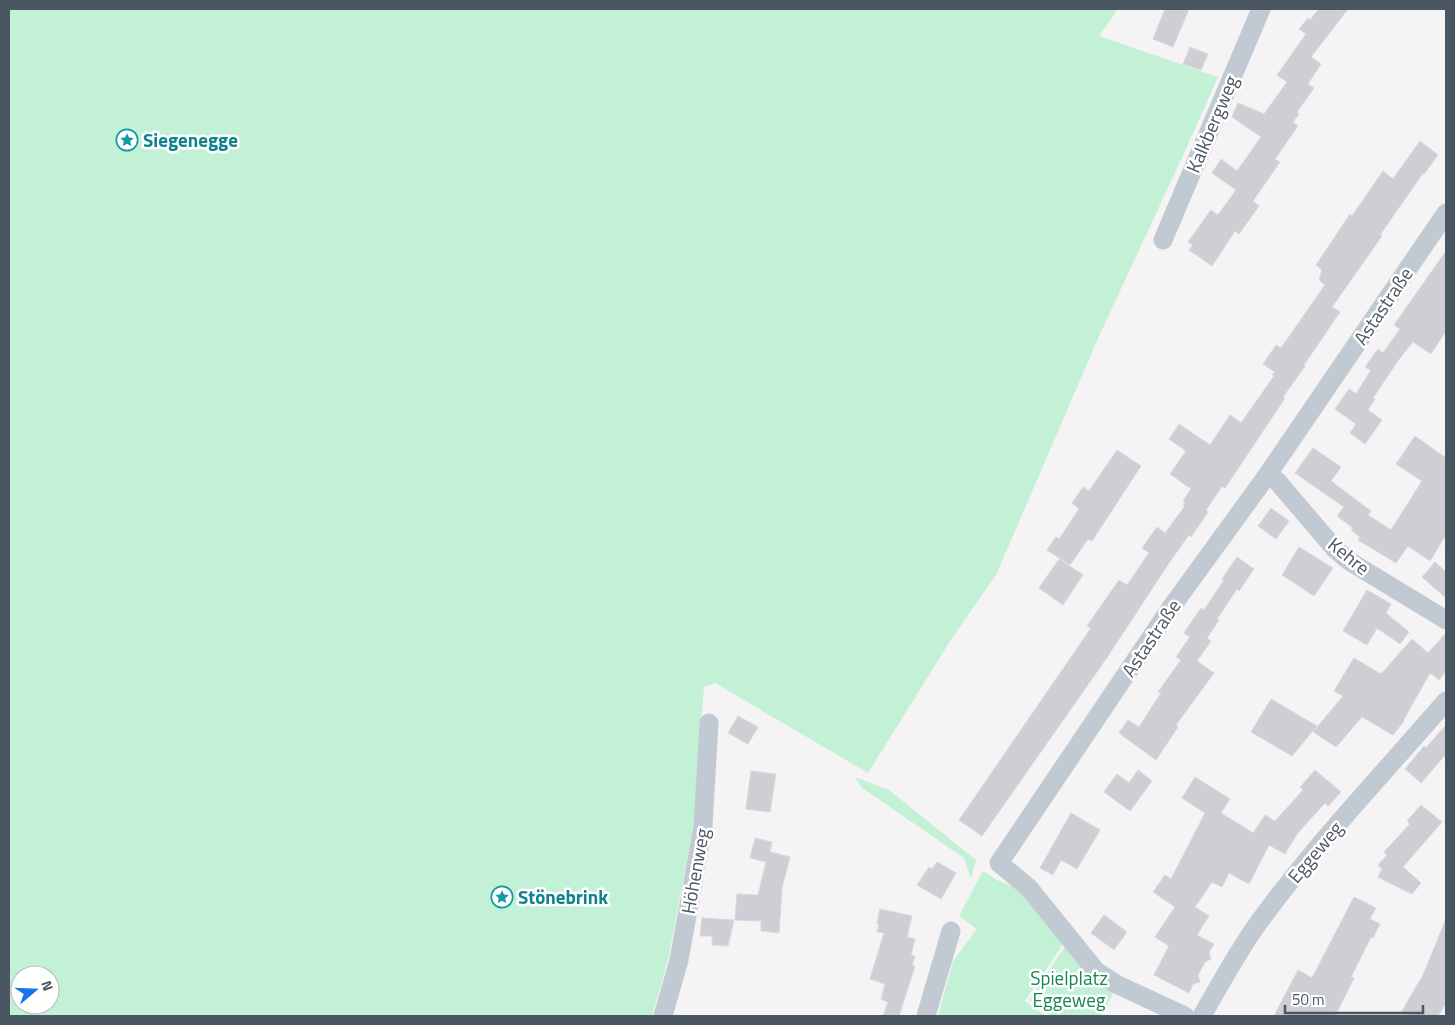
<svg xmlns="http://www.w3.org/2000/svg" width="1455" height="1025" font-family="'Titillium Web',sans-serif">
  <rect width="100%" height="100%" fill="#f5f3f3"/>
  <g fill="#c3f1d5" fill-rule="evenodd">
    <path d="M9,9H1118L1099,36L1218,77L1186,149L1100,334L996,575L952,638L868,773L715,683L704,687L694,823L668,960L652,1016H9ZM20,975H50V1005H20Z"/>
    <polygon points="855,777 889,790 976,860 971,879 964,858 861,787"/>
    <polygon points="983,871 999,881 1018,889 1065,941 1025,1001 1046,1016 938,1016 953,961 977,929 959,916"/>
    <polygon points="1066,945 1095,979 1113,994 1101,1016 1051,1016 1029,1000"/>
  </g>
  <g fill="#cdcfd5" stroke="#d7d9de">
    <polygon points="1165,9 1189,9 1173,47 1153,39"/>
    <polygon points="1319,9 1348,9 1311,57 1321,64 1308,84 1314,88 1297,112 1299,114 1293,122 1298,126 1275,159 1280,162 1253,201 1259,206 1239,234 1235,231 1212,266 1189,250 1193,245 1188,242 1211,210 1218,215 1236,190 1212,173 1221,159 1237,171 1261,137 1232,117 1238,103 1264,114 1287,82 1277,75 1306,34 1299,29 1308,18 1310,20"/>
    <polygon points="1190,47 1208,54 1201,70 1183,64"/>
    <polygon points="1420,141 1438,155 1424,174 1423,173 1380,235 1382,236 1332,307 1340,312 1304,365 1305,366 1283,397 1285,398 1225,488 1222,486 1206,510 1208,512 1191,537 1189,535 1169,563 1106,659 982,836 959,820 1091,628 1087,626 1119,580 1127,585 1149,553 1142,548 1157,527 1165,533 1185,506 1183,505 1185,502 1183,501 1191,489 1170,474 1186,451 1169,439 1179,424 1210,445 1230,415 1241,423 1274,376 1272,375 1275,372 1263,364 1276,345 1281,348 1325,285 1319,280 1322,270 1316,265 1350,214 1352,216 1383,171 1393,179"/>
    <polygon points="1446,251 1446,331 1431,354 1413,342 1400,358 1373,398 1375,399 1368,410 1382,420 1365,444 1350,433 1356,424 1335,409 1349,389 1356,394 1371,370 1365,367 1378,349 1383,353 1400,329 1394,325"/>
    <polygon points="1415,436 1446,458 1446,535 1430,561 1408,546 1396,563 1358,540 1360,537 1351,530 1353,528 1337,516 1344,507 1295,473 1313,448 1341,467 1331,481 1371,511 1368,515 1391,530 1422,481 1396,464"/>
    <polygon points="1117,450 1141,466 1092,541 1088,539 1070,565 1047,550 1056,537 1059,539 1079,509 1072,503 1083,487 1089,491"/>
    <polygon points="1271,508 1289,521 1276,539 1258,526"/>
    <polygon points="1299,547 1333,568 1314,596 1282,575"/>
    <polygon points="1237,557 1254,569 1239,591 1237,589 1217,619 1219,620 1207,638 1211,641 1197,661 1214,673 1176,725 1178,727 1156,760 1119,733 1128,720 1139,727 1161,693 1158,692 1181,660 1176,657 1190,637 1184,633 1201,608 1204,610 1224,580 1222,579"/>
    <polygon points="1059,559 1083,575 1063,605 1039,588"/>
    <polygon points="1435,562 1446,572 1446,598 1422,577"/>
    <polygon points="1367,590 1391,604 1386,613 1409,632 1400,644 1377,628 1367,645 1343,631"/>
    <polygon points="1446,633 1446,671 1439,680 1430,673 1403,721 1404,721 1393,735 1362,717 1336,747 1313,732 1343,696 1334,691 1354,658 1381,674 1412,639 1428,653"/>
    <polygon points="1271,699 1317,726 1292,756 1251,732"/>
    <polygon points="738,716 758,727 748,744 728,733"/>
    <polygon points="1446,725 1446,754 1421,783 1405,769 1424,746 1426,748"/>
    <polygon points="1138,770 1152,781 1130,811 1104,792 1117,774 1129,783"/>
    <polygon points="1315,770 1341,792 1328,806 1325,803 1297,834 1285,854 1269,845 1249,884 1229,873 1222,887 1212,882 1195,907 1209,916 1197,935 1214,944 1209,952 1211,959 1205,962 1198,975 1200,982 1193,984 1189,993 1154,975 1169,946 1155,937 1175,907 1153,892 1165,875 1171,879 1205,813 1182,798 1195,777 1230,799 1221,813 1253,833 1265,815 1275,821 1303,790 1300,787"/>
    <polygon points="751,771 776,774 770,812 746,809"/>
    <polygon points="1421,805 1442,822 1403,867 1421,883 1412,894 1378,877 1382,869 1378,865 1387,855 1384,852 1410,824 1407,821"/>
    <polygon points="1071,813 1100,830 1077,869 1061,860 1053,875 1040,868"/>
    <polygon points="755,838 772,842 770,852 790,857 782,888 779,933 761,931 761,921 735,920 737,894 758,895 766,862 750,858"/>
    <polygon points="937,862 956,873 941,899 917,885 929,867 932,869"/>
    <polygon points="1354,897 1376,908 1370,919 1380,924 1373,938 1371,937 1351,977 1354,978 1335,1016 1274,1016 1298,970 1312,978"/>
    <polygon points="880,909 912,916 907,937 915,939 911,955 915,956 912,965 915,966 899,1016 883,1016 888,1002 881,999 885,984 870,979 884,933 877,932 879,924 877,923"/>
    <polygon points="1104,915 1127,932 1114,950 1091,933"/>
    <polygon points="702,918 734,920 728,946 712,945 712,936 700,936"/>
    <polygon points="1446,919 1446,1003 1438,1016 1411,1016 1402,1011 1423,975"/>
  </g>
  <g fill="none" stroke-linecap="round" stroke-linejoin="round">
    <g stroke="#c1cad2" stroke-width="19">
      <polyline points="1163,240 1261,9"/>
      <polyline points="1268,474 1277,481 1335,549 1349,561 1446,620"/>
      <polyline points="663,1016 679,960 703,827 709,723"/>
      <polyline points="926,1016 951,931"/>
      <polyline points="1185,1016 1116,984 1096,971 1029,888 999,863 1170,609 1268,474 1446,213"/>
      <path d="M1202,1016C1220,984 1238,951 1259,922C1316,844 1383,774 1446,701"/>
    </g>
  </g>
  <defs>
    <g id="sight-ring" transform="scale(1.125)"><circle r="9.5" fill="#fff" stroke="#0f9aa8" stroke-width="1.5"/><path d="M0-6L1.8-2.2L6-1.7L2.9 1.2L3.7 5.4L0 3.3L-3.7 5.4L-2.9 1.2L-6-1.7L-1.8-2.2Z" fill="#0f9aa8"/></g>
  </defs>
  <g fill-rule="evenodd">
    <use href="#sight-ring" x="127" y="140"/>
    <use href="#sight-ring" x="502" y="897"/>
  </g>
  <g text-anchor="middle" stroke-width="5" stroke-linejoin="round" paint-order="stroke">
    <g font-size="19" fill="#4a5661" stroke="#fff">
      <text transform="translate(1212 124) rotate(-67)" y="7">Kalkbergweg</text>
      <text transform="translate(1383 306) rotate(-56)" y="7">Astastraße</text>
      <text transform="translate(1349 556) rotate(39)" y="7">Kehre</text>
      <text transform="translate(1151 638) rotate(-56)" y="7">Astastraße</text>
      <text transform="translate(1315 852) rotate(-50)" y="7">Eggeweg</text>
      <text transform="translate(695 871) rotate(-80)" y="7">Höhenweg</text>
    </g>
    <g font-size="19" font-weight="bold" fill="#0d838f" stroke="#fff" text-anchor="start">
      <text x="143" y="147">Siegenegge</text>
      <text x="518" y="904">Stönebrink</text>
    </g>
    <g font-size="19" fill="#17864f" stroke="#fff">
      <text x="1069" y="985">Spielplatz<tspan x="1069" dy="22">Eggeweg</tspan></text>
    </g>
  </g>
  <rect width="1455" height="1025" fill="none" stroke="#4a5661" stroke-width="20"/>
  <g transform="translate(35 990) rotate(71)"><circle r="24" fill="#ffffff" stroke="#b7bbc0"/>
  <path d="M0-4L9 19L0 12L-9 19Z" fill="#1a73e8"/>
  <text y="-8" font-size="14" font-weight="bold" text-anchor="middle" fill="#4a5661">N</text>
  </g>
  <path d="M1285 1005v8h138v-8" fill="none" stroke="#4a5661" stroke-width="2.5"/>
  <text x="1292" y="1005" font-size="15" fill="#4a5661" stroke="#ffffff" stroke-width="4" paint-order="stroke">50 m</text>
</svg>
